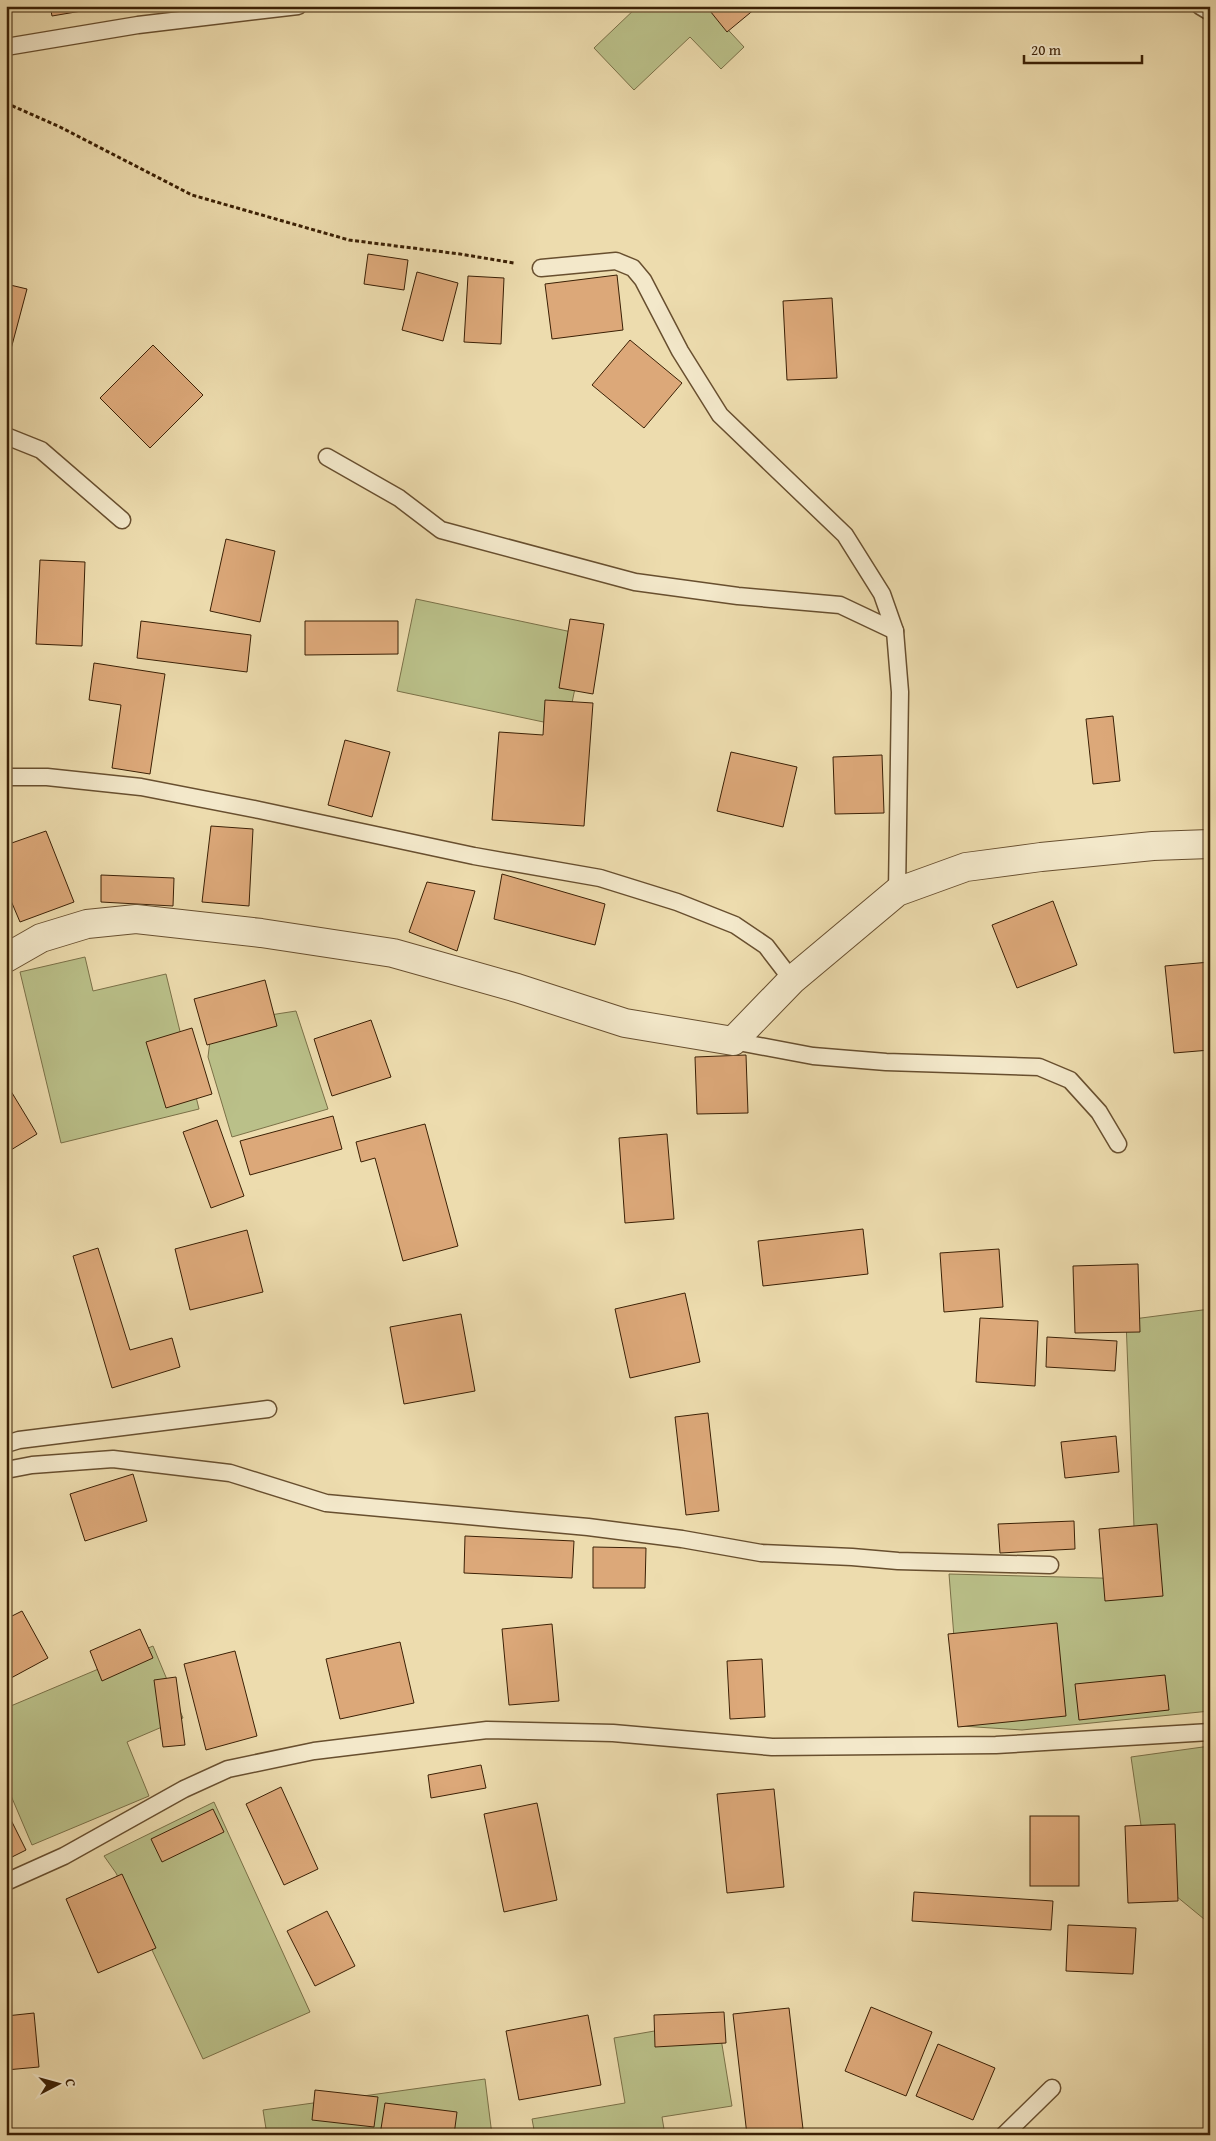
<svg xmlns="http://www.w3.org/2000/svg" width="1216" height="2141" font-family="'Gentium Book Plus',serif">
  <rect width="100%" height="100%" fill="#eddcae"/>
  <filter id="stains"><feTurbulence type="fractalNoise" baseFrequency=".004" numOctaves="4"/><feColorMatrix values="0 0 0 0 .2 0 0 0 0 .09 0 0 0 0 .02 0 0 0 .5 -.17"/></filter>
  <radialGradient id="worn" r=".72"><stop offset=".6" stop-color="#630" stop-opacity="0"/><stop offset="1" stop-color="#630" stop-opacity=".3"/></radialGradient>
  <g fill="#bac089" stroke="#7a7047">
    <polygon points="638,6 706,6 744,47 721,69 690,37 634,90 594,48"/>
    <polygon points="416,599 586,635 567,727 397,691"/>
    <polygon points="85,957 93,991 166,974 199,1109 61,1143 20,972"/>
    <polygon points="296,1011 328,1109 232,1137 208,1057 212,1024"/>
    <polygon points="1210,1309 1210,1711 1022,1730 961,1726 949,1574 1136,1579 1126,1320"/>
    <polygon points="153,1646 183,1718 127,1742 149,1796 32,1845 6,1784 6,1708"/>
    <polygon points="1210,1746 1210,1914 1204,1919 1148,1873 1131,1757"/>
    <polygon points="214,1802 310,2012 203,2059 116,1873 104,1856"/>
    <polygon points="718,2020 732,2106 662,2117 665,2135 535,2135 532,2119 625,2103 614,2038"/>
    <polygon points="485,2079 492,2135 267,2135 263,2110"/>
  </g>
  <g fill="#dca879" stroke="#3b2005">
    <polygon points="50,6 105,6 105,7 52,16"/>
    <polygon points="706,6 754,6 756,8 727,32"/>
    <polygon points="368,254 408,260 404,290 364,284"/>
    <polygon points="417,272 458,283 443,341 402,330"/>
    <polygon points="617,275 623,330 552,339 545,284"/>
    <polygon points="468,276 504,278 501,344 464,342"/>
    <polygon points="6,284 27,289 11,349 6,348"/>
    <polygon points="832,298 837,378 787,380 783,301"/>
    <polygon points="630,340 682,383 644,428 592,385"/>
    <polygon points="153,345 203,395 150,448 100,398"/>
    <polygon points="226,539 275,551 260,622 210,611"/>
    <polygon points="40,560 85,562 82,646 36,644"/>
    <polygon points="570,619 604,624 593,694 559,688"/>
    <polygon points="141,621 251,635 247,672 137,658"/>
    <polygon points="305,621 398,621 398,654 305,655"/>
    <polygon points="94,663 165,674 150,774 112,768 121,705 89,700"/>
    <polygon points="545,700 593,703 584,826 492,820 499,732 543,735"/>
    <polygon points="1113,716 1120,781 1093,784 1086,719"/>
    <polygon points="345,740 390,752 372,817 328,805"/>
    <polygon points="731,752 797,767 783,827 717,811"/>
    <polygon points="882,755 884,813 835,814 833,757"/>
    <polygon points="211,826 253,829 249,906 202,902"/>
    <polygon points="46,831 74,902 20,922 6,889 6,845"/>
    <polygon points="502,874 605,904 595,945 494,919"/>
    <polygon points="101,875 174,878 173,906 101,902"/>
    <polygon points="427,882 475,891 457,951 409,932"/>
    <polygon points="1053,901 1077,965 1017,988 992,925"/>
    <polygon points="1210,962 1210,1050 1174,1053 1165,966"/>
    <polygon points="265,980 277,1026 207,1045 194,999"/>
    <polygon points="371,1020 391,1077 332,1096 314,1039"/>
    <polygon points="192,1028 212,1094 166,1108 146,1042"/>
    <polygon points="746,1055 748,1113 697,1114 695,1057"/>
    <polygon points="6,1083 37,1134 6,1153"/>
    <polygon points="333,1116 342,1149 250,1175 240,1141"/>
    <polygon points="217,1120 244,1196 211,1208 183,1132"/>
    <polygon points="425,1124 458,1246 403,1261 375,1158 361,1162 356,1142"/>
    <polygon points="667,1134 674,1219 625,1223 619,1138"/>
    <polygon points="863,1229 868,1274 763,1286 758,1241"/>
    <polygon points="247,1230 263,1292 190,1310 175,1249"/>
    <polygon points="98,1248 130,1350 172,1338 180,1367 112,1388 73,1256"/>
    <polygon points="999,1249 1003,1307 944,1312 940,1253"/>
    <polygon points="1138,1264 1140,1332 1075,1333 1073,1266"/>
    <polygon points="685,1293 700,1362 630,1378 615,1309"/>
    <polygon points="461,1314 475,1391 404,1404 390,1327"/>
    <polygon points="980,1318 1038,1321 1035,1386 976,1382"/>
    <polygon points="1047,1337 1117,1341 1115,1371 1046,1367"/>
    <polygon points="708,1413 719,1511 686,1515 675,1417"/>
    <polygon points="1116,1436 1119,1472 1065,1478 1061,1442"/>
    <polygon points="133,1474 147,1521 85,1541 70,1494"/>
    <polygon points="1074,1521 1075,1549 1000,1553 998,1524"/>
    <polygon points="1157,1524 1163,1596 1105,1601 1099,1529"/>
    <polygon points="465,1536 574,1541 572,1578 464,1573"/>
    <polygon points="593,1547 646,1548 645,1588 593,1588"/>
    <polygon points="22,1611 48,1658 11,1678 6,1669 6,1619"/>
    <polygon points="1057,1623 1066,1716 958,1727 948,1634"/>
    <polygon points="552,1624 559,1701 509,1705 502,1629"/>
    <polygon points="140,1629 153,1658 102,1681 90,1651"/>
    <polygon points="400,1642 414,1703 340,1719 326,1659"/>
    <polygon points="235,1651 257,1736 206,1750 184,1664"/>
    <polygon points="762,1659 765,1717 730,1719 727,1661"/>
    <polygon points="1165,1675 1169,1710 1079,1720 1075,1684"/>
    <polygon points="176,1677 185,1745 163,1747 154,1680"/>
    <polygon points="481,1765 486,1788 431,1798 428,1775"/>
    <polygon points="281,1787 318,1869 284,1885 246,1804"/>
    <polygon points="774,1789 784,1887 727,1893 717,1794"/>
    <polygon points="537,1803 557,1900 504,1912 484,1814"/>
    <polygon points="213,1809 224,1832 162,1862 151,1839"/>
    <polygon points="6,1810 26,1850 6,1860"/>
    <rect x="1030" y="1816" width="49" height="70"/>
    <polygon points="1175,1824 1178,1901 1128,1903 1125,1826"/>
    <polygon points="122,1874 156,1948 98,1973 66,1899"/>
    <polygon points="914,1892 1053,1901 1051,1930 912,1921"/>
    <polygon points="327,1911 355,1966 315,1986 287,1931"/>
    <polygon points="1068,1925 1136,1928 1133,1974 1066,1971"/>
    <polygon points="871,2007 932,2032 906,2096 845,2071"/>
    <polygon points="789,2008 803,2129 747,2135 733,2014"/>
    <polygon points="724,2012 726,2043 655,2047 654,2015"/>
    <polygon points="34,2013 39,2067 6,2070 6,2016"/>
    <polygon points="588,2015 601,2085 519,2100 506,2031"/>
    <polygon points="938,2044 995,2068 973,2120 916,2096"/>
    <polygon points="315,2090 378,2097 374,2127 312,2120"/>
    <polygon points="385,2103 457,2112 454,2135 380,2135"/>
  </g>
  <g fill="none" stroke-linecap="round" stroke-linejoin="round">
    <g stroke="#684f2f" stroke-width="19">
      <g id="lane">
        <polyline points="1200,6 1210,12"/>
        <polyline points="6,47 138,25 298,6"/>
        <polyline points="541,268 616,261 633,268 643,280 680,351 720,415 845,535 882,594 895,631 900,692 897,892"/>
        <polyline points="6,436 41,450 122,520"/>
        <polyline points="327,457 399,498 441,530 635,582 738,596 840,605 895,631"/>
        <polyline points="6,777 47,777 141,787 259,810 474,856 600,878 677,902 735,925 766,946 792,980"/>
        <polyline points="733,1041 813,1056 886,1062 1039,1067 1070,1080 1099,1112 1118,1144"/>
        <polyline points="6,1444 19,1440 268,1409"/>
        <polyline points="6,1470 32,1465 113,1459 230,1473 326,1503 588,1527 682,1539 761,1553 852,1557 898,1561 1050,1565"/>
        <polyline points="6,1882 64,1856 184,1789 228,1769 314,1751 487,1730 613,1733 772,1747 996,1745 1210,1732"/>
        <polyline points="1004,2135 1052,2088"/>
      </g>
    </g>
    <g stroke="#684f2f" stroke-width="30">
      <polyline id="street" points="6,958 41,938 87,924 136,919 261,933 393,953 517,988 625,1023 733,1041 792,980 897,892 966,867 1041,857 1153,846 1210,844"/>
    </g>
    <polyline stroke="#3b2005" stroke-width="3" stroke-dasharray="4 2.5" stroke-linecap="butt" points="6,103 60,127 192,195 349,240 460,254 514,263"/>
    <use href="#lane" stroke="#f3e8ca" stroke-width="16"/>
    <use href="#street" stroke="#f3e8ca" stroke-width="28"/>
  </g>
  <rect width="1216" height="2141" fill="none" stroke="#eddcae" stroke-width="25"/>
  <rect x="8" y="8" width="1201" height="2126" fill="none" stroke="#3b2005" stroke-width="2.5"/>
  <rect x="12" y="12" width="1191" height="2116" fill="none" stroke="#3b2005"/>
  <g transform="translate(58 2084) rotate(84)" stroke="#f3e8ca" stroke-width="4" paint-order="stroke">
  <path d="M0-4L9 19L0 12L-9 19Z" fill="#3b2005"/>
  <text y="-8" font-size="14" font-weight="bold" text-anchor="middle" fill="#3b2005">С</text>
  </g>
  <path d="M1024 55v8h118v-8" fill="none" stroke="#3b2005" stroke-width="2.5"/>
  <text x="1031" y="55" font-size="15" fill="#3b2005" stroke="#f3e8ca" stroke-width="4" paint-order="stroke">20 m</text>
  <rect width="100%" height="100%" filter="url(#stains)"/>
  <rect width="100%" height="100%" fill="url(#worn)"/>
</svg>
